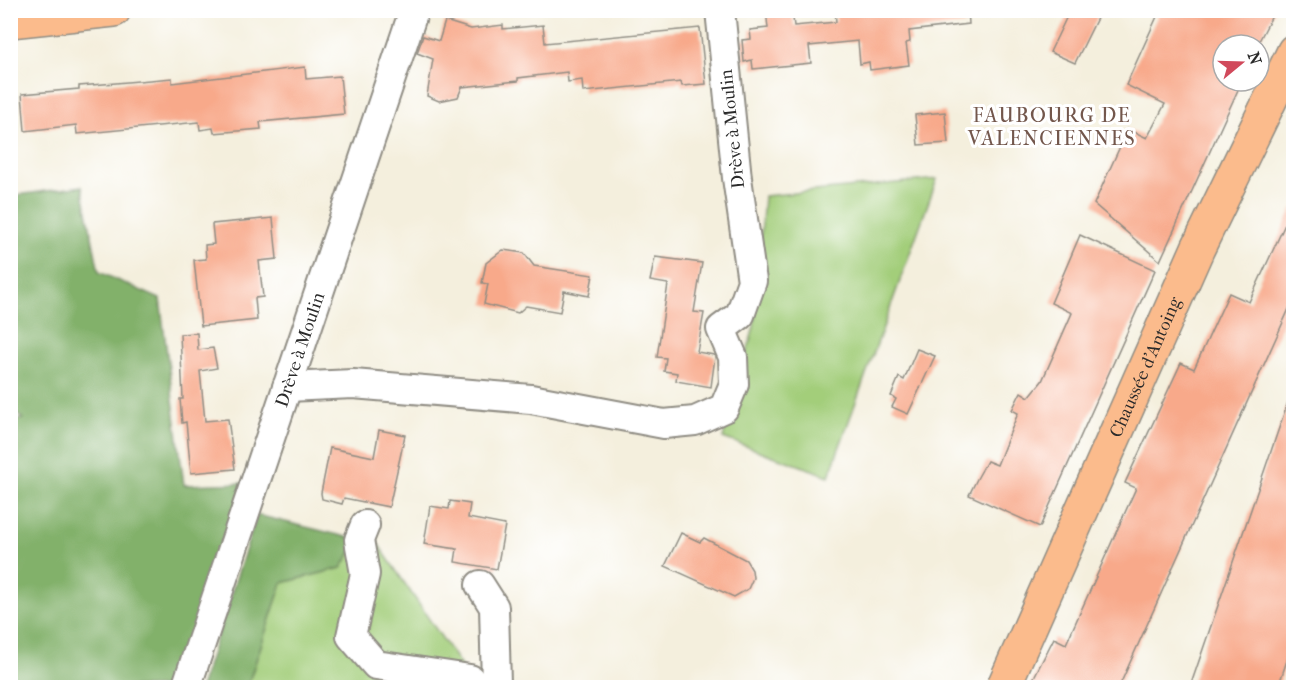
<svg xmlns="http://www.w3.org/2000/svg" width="1304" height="698" font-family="'IM FELL French Canon',serif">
  <rect width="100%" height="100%" fill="#fff"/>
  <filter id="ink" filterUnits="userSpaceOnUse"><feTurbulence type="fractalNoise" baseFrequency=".0167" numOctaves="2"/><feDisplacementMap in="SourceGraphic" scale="12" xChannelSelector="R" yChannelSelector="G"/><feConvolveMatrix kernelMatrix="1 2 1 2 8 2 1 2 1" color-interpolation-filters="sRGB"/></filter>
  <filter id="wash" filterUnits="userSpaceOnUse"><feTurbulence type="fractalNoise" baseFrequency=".008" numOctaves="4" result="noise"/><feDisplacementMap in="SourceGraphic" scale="24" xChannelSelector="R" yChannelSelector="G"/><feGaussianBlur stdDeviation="1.35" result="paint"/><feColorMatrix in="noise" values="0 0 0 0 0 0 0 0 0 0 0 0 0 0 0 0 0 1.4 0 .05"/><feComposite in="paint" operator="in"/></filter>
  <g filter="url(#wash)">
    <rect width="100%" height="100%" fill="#f4efdd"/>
    <g fill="#a3ce7a" stroke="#677c52" stroke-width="1.5">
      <polygon points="937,179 829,476 723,438 754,327 764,196"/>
      <polygon points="359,540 378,544 470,679 472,688 247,688 282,583 341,568"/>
    </g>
    <g fill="#82b16a" stroke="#566e4a" stroke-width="1.5">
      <polygon points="82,186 99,272 160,299 184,485 244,483 176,687 11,687 10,421 23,419 11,409 11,196"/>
      <polygon points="257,515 359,540 341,568 282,583 247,687 200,688"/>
    </g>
    <g id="blocks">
      <g fill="#f8a98a">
        <polygon points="766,10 792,10 794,26 836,22 835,10 968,10 969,24 909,31 910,42 906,43 909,65 870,70 869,62 860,64 858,41 809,46 811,63 753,69 752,60 744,62 742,40 751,39 750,30 768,28"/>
        <polygon points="1070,10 1101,10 1075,63 1050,52"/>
        <polygon points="1160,10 1275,10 1257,45 1223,45 1223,81 1242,81 1160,261 1094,204 1128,129 1147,138 1165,104 1126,85"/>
        <polygon points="445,21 471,29 503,25 503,29 543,25 545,43 700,28 706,84 682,86 681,82 583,92 582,80 568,82 567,72 518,78 518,81 462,87 458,97 439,101 427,96 433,59 417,53 423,36 439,41"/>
        <polygon points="305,67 306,79 340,76 344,114 260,122 261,129 214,133 213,128 200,130 199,122 77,134 76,125 25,131 22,94 79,89 79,86 116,83 172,78 172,83"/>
        <polygon points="945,112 948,143 918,145 915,115"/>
        <polygon points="1293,207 1293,300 1119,687 1029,687 1054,638 1066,644 1136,488 1125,483 1181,363 1194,369 1229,293 1249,302"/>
        <polygon points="273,218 277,259 259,261 263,297 255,298 257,320 201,326 194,260 206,259 205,245 214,244 212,224"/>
        <polygon points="1080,235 1155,270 1040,527 969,495 978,477 987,461 997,465 1018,413 1012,410 1021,392 1029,397 1042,381 1072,313 1051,303"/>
        <polygon points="503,250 524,253 534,266 593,275 589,296 564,291 560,312 526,306 518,313 484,304 488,284 482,283 486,263"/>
        <polygon points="655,257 702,263 694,312 704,313 697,352 714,355 715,357 711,387 676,381 677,373 664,371 666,358 657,357 668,284 650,281"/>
        <polygon points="197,333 198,350 213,348 217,368 200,371 205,421 228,419 235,469 191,473 186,422 182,423 180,399 183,399 180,334"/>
        <polygon points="917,349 935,356 908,414 892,407 896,399 891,396 899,377 904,380"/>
        <polygon points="1290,396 1293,396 1293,643 1278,687 1190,687"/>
        <polygon points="379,430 405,435 389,507 344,498 342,504 322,499 321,493 330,448 374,457"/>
        <polygon points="450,501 470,504 468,518 505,525 497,569 455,562 457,549 424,544 430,506 449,509"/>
        <polygon points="681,533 700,542 704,538 746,560 752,570 753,578 748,589 734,597 665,566"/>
      </g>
    </g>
  </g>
  <g filter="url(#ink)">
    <use href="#blocks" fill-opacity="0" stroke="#908d84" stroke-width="1.5"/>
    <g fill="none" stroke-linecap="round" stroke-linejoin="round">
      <g stroke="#908d84" stroke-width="32">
        <g id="minor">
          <polyline points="287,387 353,384 531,399 664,424 695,421 724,408 734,384 733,357 721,329 740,315 752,281 737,178 720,10"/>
          <polyline points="365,525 359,540 365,574 351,636 376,665 470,679"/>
          <polyline points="480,585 494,607 496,684"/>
          <path id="s1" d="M186,688L414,10"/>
        </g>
      </g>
      <g stroke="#908d84" stroke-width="36">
        <g id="major">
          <polyline points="10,21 114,10"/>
          <path id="s2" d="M1003,688L1198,248L1294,51"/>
        </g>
      </g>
      <use href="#minor" stroke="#fff" stroke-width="28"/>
      <use href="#major" stroke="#fbbb8c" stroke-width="33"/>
    </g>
  </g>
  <g text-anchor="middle" stroke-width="6" stroke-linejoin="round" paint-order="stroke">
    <g font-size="18" fill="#2b2b2b" stroke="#fff">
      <text transform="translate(732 129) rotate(-96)" y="6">Drève à Moulin</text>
      <text dy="6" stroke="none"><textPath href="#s1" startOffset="357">Drève à Moulin</textPath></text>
      <text dy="6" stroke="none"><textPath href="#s2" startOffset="351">Chaussée d'Antoing</textPath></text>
    </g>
    <g font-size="20" letter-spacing="1.5" fill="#73574c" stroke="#fff">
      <text x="1052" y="122">FAUBOURG DE<tspan x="1052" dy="23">VALENCIENNES</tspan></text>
    </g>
  </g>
  <rect width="1304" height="698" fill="none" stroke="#fff" stroke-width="36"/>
  <g transform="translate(1241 63) rotate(71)"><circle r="28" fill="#ffffff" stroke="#aaaaaa" stroke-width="1.5"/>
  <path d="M0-4.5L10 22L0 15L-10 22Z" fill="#d1495b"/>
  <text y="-9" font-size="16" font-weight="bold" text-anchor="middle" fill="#2b2b2b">N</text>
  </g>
</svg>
